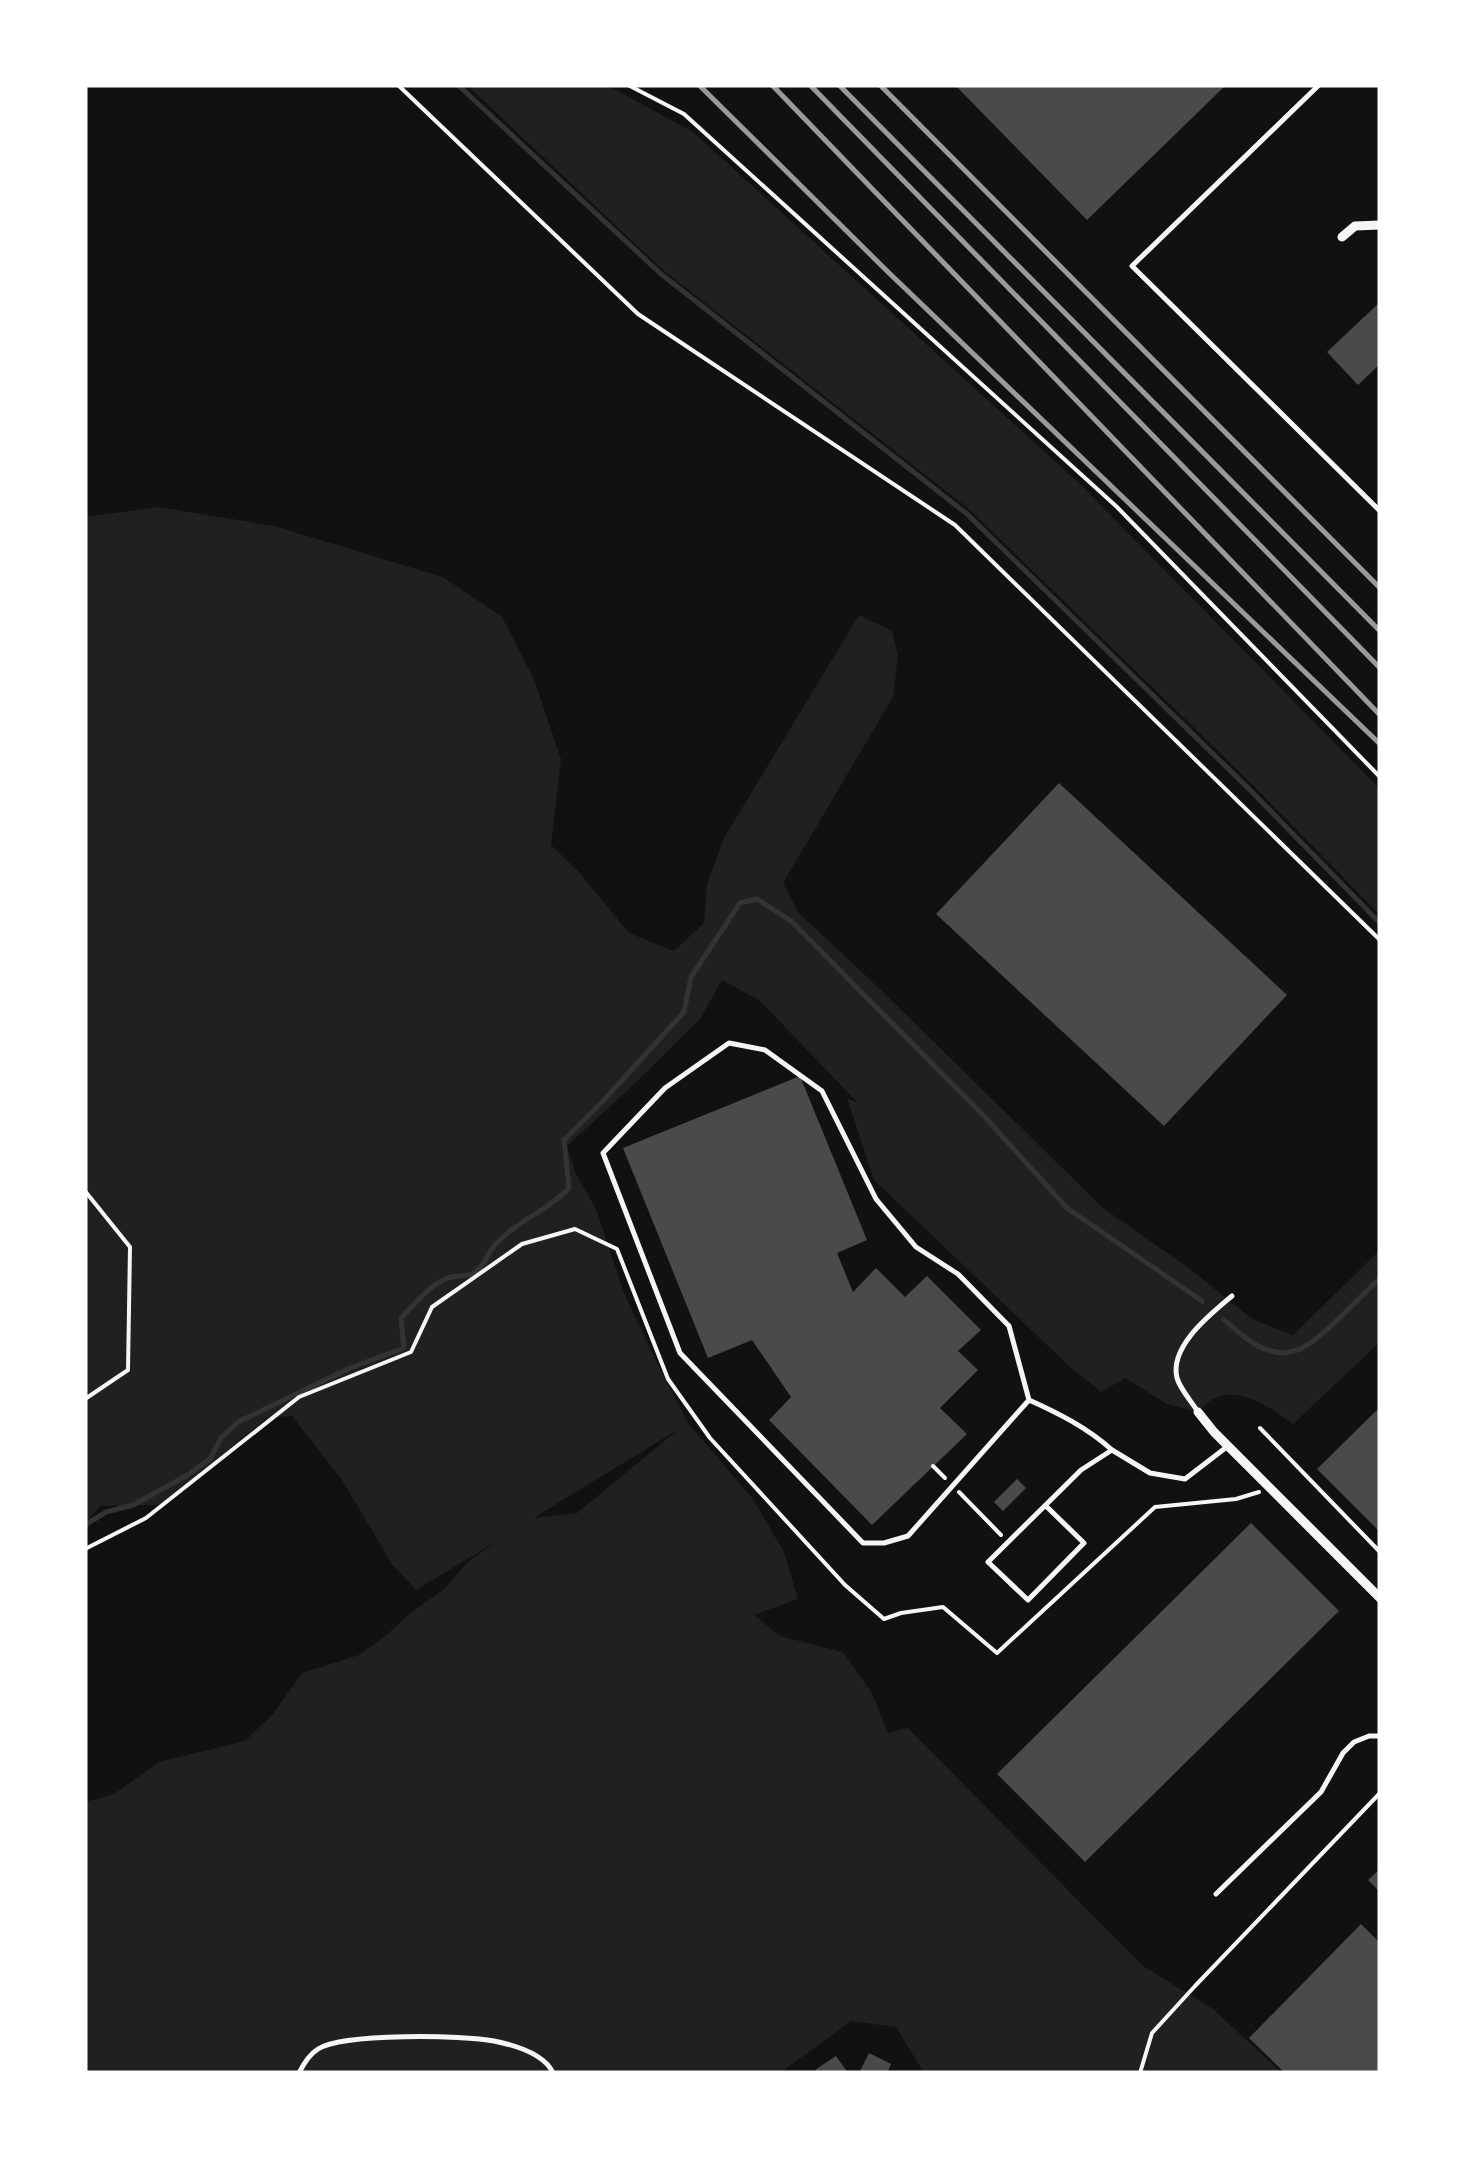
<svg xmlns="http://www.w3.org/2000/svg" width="1465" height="2158" font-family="Ubuntu,sans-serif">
  <rect width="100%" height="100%" fill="#111"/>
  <g fill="#202020" fill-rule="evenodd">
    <polygon points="467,85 607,85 693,132 1081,485 1380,789 1380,915 1249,781 969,509 663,270"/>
    <path d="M159,507L274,526L443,577L502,617L534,679L561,759L551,845L578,871L629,933L674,951L704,923L707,884L724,838L859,615L892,631L898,656L893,697L783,883L798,912L881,990L1103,1208L1186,1266L1252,1319L1293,1335L1380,1250V1342L1293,1424C1271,1408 1239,1384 1211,1400C1206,1403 1202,1408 1198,1412L1167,1404L1125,1378L1101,1392L1069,1366L874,1180L847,1098L858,1103L759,1000L722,980L700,1019L629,1089L567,1146L575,1172L596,1209L624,1293L655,1359L688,1423L753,1499L784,1552L798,1599L754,1615L780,1636L843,1652L872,1693L888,1733L908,1728L1143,1966L1213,2009L1282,2073H924L896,2027L851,2021L780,2073H85V1802L114,1794L159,1762L245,1741L273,1714L302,1673L359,1655L384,1637L412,1612L443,1590L469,1561L499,1540L416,1590L392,1564L342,1480L292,1416L267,1418L161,1505L100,1506L85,1524V517ZM679,1429L577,1513L535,1518V1517Z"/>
  </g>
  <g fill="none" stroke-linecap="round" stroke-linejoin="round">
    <g stroke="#333" stroke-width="5">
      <polyline points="458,85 661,274 967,514 1250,790 1380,923"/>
      <path d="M1224,1320C1238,1331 1253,1347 1271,1351C1282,1354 1292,1353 1302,1348C1324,1337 1360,1297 1380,1278"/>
      <path d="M85,1525L106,1512L133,1505L186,1476L210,1459L221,1438L238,1422L350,1368L404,1348L401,1318C415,1304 429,1285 448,1278C455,1275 464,1277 471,1274C484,1269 486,1255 495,1245C516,1221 548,1211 569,1188L564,1140L603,1101L684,1012L691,977L740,903L757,899L791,921L984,1116L1067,1208L1202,1301"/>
    </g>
  </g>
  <g fill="#4a4a4a">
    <polygon points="955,85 1226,85 1087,220"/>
    <polygon points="1380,302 1380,364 1358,385 1327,352"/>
    <polygon points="1059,783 1287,995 1164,1126 936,914"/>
    <polygon points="800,1076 867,1240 837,1253 853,1292 876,1268 905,1297 927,1276 981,1330 958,1351 978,1370 940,1408 967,1434 872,1525 769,1420 791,1397 752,1340 708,1358 623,1148"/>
    <polygon points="1380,1407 1380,1532 1317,1469"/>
    <polygon points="1017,1479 1026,1488 1003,1511 994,1502"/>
    <polygon points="1251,1523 1339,1611 1085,1862 997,1774"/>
    <polygon points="1380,1869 1380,1892 1368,1880"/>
    <polygon points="1361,1924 1380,1943 1380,2073 1285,2073 1249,2038"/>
    <polygon points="869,2053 891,2064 887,2073 859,2073"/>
    <polygon points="836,2056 848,2073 818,2073 815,2070"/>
  </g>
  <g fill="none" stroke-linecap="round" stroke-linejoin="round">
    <g stroke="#f5f5f5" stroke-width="4">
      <polyline points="398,85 638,314 955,525 1380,940"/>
      <polyline points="628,85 684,114 1117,507 1380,777"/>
      <polyline points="85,1191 130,1247 128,1370 85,1399"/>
      <polyline points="1260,1428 1380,1552"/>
      <polyline points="933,1466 945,1478"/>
      <polyline points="959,1492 1001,1535"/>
      <polyline points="85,1549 146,1518 299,1397 411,1352 432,1307 522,1244 575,1229 617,1249 668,1379 710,1438 845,1585 884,1619 901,1613 943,1607 997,1653 1155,1507 1236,1499 1259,1492"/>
      <polyline points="1140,2073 1152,2033 1195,1986 1380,1793"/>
    </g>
    <g stroke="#f5f5f5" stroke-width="5">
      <polyline points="1319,85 1132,266 1380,511"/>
      <path d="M1029,1400L1009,1326L958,1274L916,1247L876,1199L822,1091L765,1050L729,1043L665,1088L603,1153L680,1353L863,1543H884L908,1536L1029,1400C1058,1413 1088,1428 1112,1450"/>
      <path d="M1198,1412C1192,1402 1180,1389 1177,1378C1169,1346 1212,1313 1232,1296"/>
      <polyline points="1046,1506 1084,1543 1028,1600 988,1562 1081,1470 1112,1450 1150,1473 1185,1479 1228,1446"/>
      <polyline points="1216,1894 1321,1792 1343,1753 1354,1742 1369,1736 1380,1736"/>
      <path d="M299,2073C303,2065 310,2054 318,2049C343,2033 464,2035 494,2041C514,2045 544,2053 553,2073"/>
    </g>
    <g stroke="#f5f5f5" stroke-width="9">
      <polyline points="1342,237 1355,226 1380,225"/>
      <polyline points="1198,1412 1214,1432 1380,1598"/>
    </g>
    <g stroke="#9a9a9a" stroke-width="5">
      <polyline points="699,85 887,271 1380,744"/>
      <polyline points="772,85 1380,715"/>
      <polyline points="810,85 1380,668"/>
      <polyline points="839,85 1380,631"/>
      <polyline points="880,85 1380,588"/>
    </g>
  </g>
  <rect width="1465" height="2158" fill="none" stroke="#ffffff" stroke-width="175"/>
</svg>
